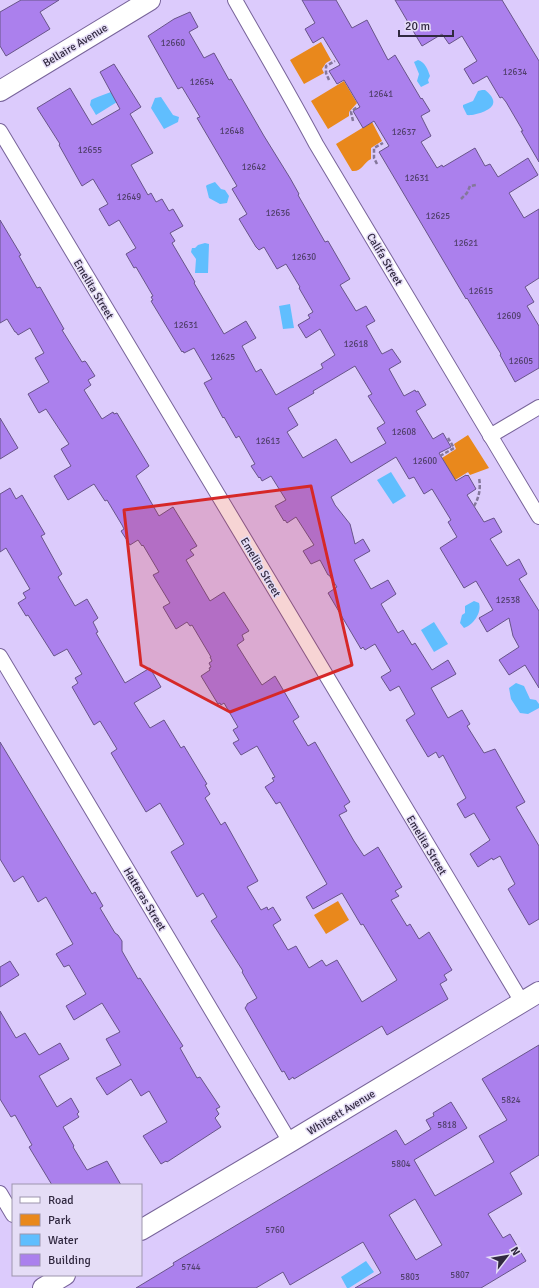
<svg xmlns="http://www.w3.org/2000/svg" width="539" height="1288" font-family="Signika,sans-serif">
  <rect width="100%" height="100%" fill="#dccbfc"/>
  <g fill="#e9881c">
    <polygon points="321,42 331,60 326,63 322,69 324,73 304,84 290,60"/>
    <polygon points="344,81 357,103 349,112 349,116 328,129 311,101"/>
    <path d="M372,122L382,141L371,148V159C363,163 362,172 352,171L336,144Z"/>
    <polygon points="468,435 489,468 470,475 468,472 455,480 442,458 456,449 454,444"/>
    <polygon points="338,901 349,920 326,934 314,915"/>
  </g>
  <g fill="#60befe">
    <path d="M418,60C425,62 428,70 430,76L428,80L429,83L421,87L417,81L419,74L414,62Z"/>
    <path d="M482,90H485C489,93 495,99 493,104C491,111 473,116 467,115L463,107V105L473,101L478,91Z"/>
    <path d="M111,92L117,102L96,115L90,105L91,100C96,97 104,95 111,92Z"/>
    <polygon points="161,97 173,115 179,117 178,122 164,129 151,108 155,98"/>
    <polygon points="215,182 221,189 225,190 229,196 227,203 220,204 209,198 206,186 207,185"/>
    <polygon points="205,243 209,244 208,273 195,273 196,259 191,252 192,248 195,248 198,245"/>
    <polygon points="290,304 294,328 283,329 279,306"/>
    <polygon points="391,472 406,496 393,504 377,480"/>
    <path d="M474,601L479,603C482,613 473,625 464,628L460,623L462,615L465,613V606Z"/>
    <polygon points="434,622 448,644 434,652 421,630"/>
    <polygon points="516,683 524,686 530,699 536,700 539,704 539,708 528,714 520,713 511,699 509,688"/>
    <polygon points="366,1261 374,1272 349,1288 347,1288 341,1277"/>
  </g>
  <g fill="#ab80ed" stroke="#685489" fill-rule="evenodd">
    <polygon points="21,0 59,0 40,12 50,29 6,56 0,46 0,12"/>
    <polygon points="302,0 336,0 352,28 367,20 388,60 395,55 421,99 422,98 430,111 421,116 431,136 421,142 437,168 442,165 443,167 475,148 485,166 490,164 498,177 528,158 538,175 509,193 524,218 539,209 539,278 525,287 534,302 527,306 539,326 539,368 515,382 500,355 501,354 467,298 466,299 379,152 389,146 374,121 363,128 353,111 360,107 344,80 337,84 329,71 340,65 323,37 313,43 305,29 315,23"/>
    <polygon points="395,0 502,0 539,61 539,162 521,131 523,131 506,102 502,97 500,98 487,76 473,84 464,69 477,61 462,36 449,44 442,34 422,46"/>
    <path d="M190,12L198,27L189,32L204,58L214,53L229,80L231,79L264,136L290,178L299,194L298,195L325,242L328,241L350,279L340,285L356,311L366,306L375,321L366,326L382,354L392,349L401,362L389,369L404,396L415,390L416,392L418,391L426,405L416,411L433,439L443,433L451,447L439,453L456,481L466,475L467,476L468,475L476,489L467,495L484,522L494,518L502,532L490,539L507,566L519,559L527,574L519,579L539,611V688L525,665L509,675L499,660L519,647L513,636L509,618L487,632L479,618L493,610L476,581L464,588L440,548L457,537L448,522L451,520L432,489L424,494L414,477L409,479L396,457L331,497L335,505L350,524L355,544L363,539L370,551L354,560L371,589L388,580L396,594L381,604L398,633L403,630L412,645L415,643L432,670L448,660L456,674L431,688L448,718L462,710L470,724L467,726L484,753L495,749L525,802L516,807L539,846V919L529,925L508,889L515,884L500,856L493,860L492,858L478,867L470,854L490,840L474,813L465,818L457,804L466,798L443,755L439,758L436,752L428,757L406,720L415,714L399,686L390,691L381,677L391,671L375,644L365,650L363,647L361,649L328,593L337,587L329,575H328L320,560L311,564L303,551L314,545L296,517L287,523L285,520L284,521L275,506L286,500L271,476L262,481L260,477L259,478L251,466L255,464L239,436L236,438L224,417L223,418L204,383L212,379L194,348L184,353L183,351L182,352L151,301L153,300L151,297L153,296L136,267L134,268L126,254L136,248L119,220L109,226L99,209L108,204L93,179L82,186L59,145L60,144L37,108L70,88L92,125L120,109L100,72L114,64L141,107L130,114L153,153L131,165L148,195L151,193L156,202L162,199L169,211L173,209L183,226L170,233L175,241L172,243L195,282L194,283L224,334L246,321L256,338L242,346L256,372L261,369L276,395L323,368L321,364L335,355L320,329L306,338L298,325L310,318L308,315L313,312L299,288L300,287L286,264L277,269L264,247L259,250L256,247L239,219L247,214L232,189L237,186L197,118L200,117L182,87L178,89L148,36L174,19ZM355,366L372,394L368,396L385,423L377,428L386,443L351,463L336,439L303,458L287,432L298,425L288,408L314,393L313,391Z"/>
    <polygon points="0,220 21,255 19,256 37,288 40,287 64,329 62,330 82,362 85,361 86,362 95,376 88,380 91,385 84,390 102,419 113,412 114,414 117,413 149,466 136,476 159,516 173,507 197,546 190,550 194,555 186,560 210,601 224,592 249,631 242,635 244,640 237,645 262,685 275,676 299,717 293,721 308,746 315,742 350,802 344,806 347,811 339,815 354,841 364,856 378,847 402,887 395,891 399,896 391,900 407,926 410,924 419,939 429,932 452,970 444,975 447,980 440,984 448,999 387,1035 382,1026 294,1079 293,1077 289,1080 284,1071 282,1072 245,1008 247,1005 247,1004 257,998 242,972 243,971 211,921 217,917 203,893 197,897 171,852 184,844 160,803 146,812 111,753 117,749 100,721 94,725 72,687 78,683 75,678 82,674 67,649 54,656 28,615 26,616 18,603 26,598 23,593 30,589 6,548 0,552 0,494 10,488 16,499 22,495 45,534 41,536 62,574 58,577 75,606 87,599 98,618 93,622 98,632 96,633 125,683 150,668 161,687 134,703 150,728 164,720 181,748 184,746 207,784 205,785 210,794 205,798 221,825 225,822 258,881 247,887 261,910 267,907 268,910 273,907 281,920 273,925 288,950 296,946 309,968 322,960 326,966 337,960 362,1002 397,980 363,924 361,925 342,893 313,909 306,897 327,884 280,802 276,804 265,787 274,781 272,778 275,777 257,746 241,755 233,743 239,740 233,730 238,727 224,703 221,705 220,703 218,704 201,676 210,670 209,668 211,667 209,663 212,661 210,657 211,657 192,625 190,626 187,622 176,629 163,607 170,603 153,575 159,572 143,545 142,546 138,540 130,545 121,531 124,529 122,525 107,500 105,501 94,484 68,500 54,476 71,466 61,449 69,444 46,409 39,413 28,394 49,382 35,358 44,353 30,328 18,335 16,332 15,332 7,319 0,323"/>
    <polygon points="0,418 18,448 0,459"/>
    <polygon points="0,742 92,894 95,892 103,906 100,908 115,933 118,935 122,941 122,951 138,979 140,978 183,1046 180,1048 197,1078 200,1077 220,1107 216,1109 219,1114 215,1118 221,1127 167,1162 166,1161 161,1164 143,1136 167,1122 149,1091 141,1096 131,1079 107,1095 96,1078 121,1065 106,1039 120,1032 102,1003 74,1020 66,1006 86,994 69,965 64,967 56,954 73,944 46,897 38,902 23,876 14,882 0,859"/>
    <polygon points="10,961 19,975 0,987 0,967"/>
    <polygon points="0,1011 16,1038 25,1033 39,1055 60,1043 69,1059 39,1076 57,1107 71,1098 79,1112 77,1114 79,1117 63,1127 74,1146 73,1147 87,1170 107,1161 121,1185 52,1185 29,1147 32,1145 15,1115 11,1117 0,1099"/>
    <path d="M539,1045V1155L510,1173L522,1194L488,1214L503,1238L510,1234L526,1261L481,1288H355L381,1273L363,1242L290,1285L283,1272L256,1288H136L174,1265L173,1263L396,1130L405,1145L431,1129L426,1120L434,1116L433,1113L451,1102L467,1128L414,1160L435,1196L494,1162L479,1136L507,1120L482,1079ZM415,1199L442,1245L416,1260L389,1215Z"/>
  </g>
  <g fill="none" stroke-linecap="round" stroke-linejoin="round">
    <g stroke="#78649a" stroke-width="16">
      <g id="street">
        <path d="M235,0C262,48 290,95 316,144L539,517"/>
        <polyline points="0,131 522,1002"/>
        <polyline points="490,436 539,407"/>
        <polyline points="0,656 290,1142"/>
        <polyline points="0,1193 13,1215"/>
      </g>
    </g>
    <g stroke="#78649a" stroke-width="22">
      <g id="secondary">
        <polyline points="0,91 150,0"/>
        <polyline points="141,1230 290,1142 539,992"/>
        <polyline points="43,1288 65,1275"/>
      </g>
    </g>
    <g stroke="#84779b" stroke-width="2.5" stroke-dasharray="4 2" stroke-linecap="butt">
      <polyline points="329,80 326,73 326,66 335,61"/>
      <polyline points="353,121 351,112 357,107"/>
      <polyline points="377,164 374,158 374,148 383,143"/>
      <polyline points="461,199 467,193 470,186 476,185"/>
      <polyline points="440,456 454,448 448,438"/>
      <path d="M474,506C479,498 481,488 479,478"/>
    </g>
    <use href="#street" stroke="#fff" stroke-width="14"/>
    <use href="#secondary" stroke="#fff" stroke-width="20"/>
  </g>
  <path fill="#d62828" fill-opacity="0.2" stroke="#d62828" stroke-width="3" stroke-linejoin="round" d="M311,486L352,665L230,712L141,665L124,510Z"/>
  <g text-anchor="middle" stroke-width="3" stroke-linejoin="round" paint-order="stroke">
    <g font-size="9" fill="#503f6b">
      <text x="173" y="46">12660</text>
      <text x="515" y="75">12634</text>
      <text x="202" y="85">12654</text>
      <text x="381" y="97">12641</text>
      <text x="232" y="134">12648</text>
      <text x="404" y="135">12637</text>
      <text x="90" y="153">12655</text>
      <text x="254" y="170">12642</text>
      <text x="417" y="181">12631</text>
      <text x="129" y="200">12649</text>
      <text x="278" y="216">12636</text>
      <text x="438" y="219">12625</text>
      <text x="466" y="246">12621</text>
      <text x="304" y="260">12630</text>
      <text x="481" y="294">12615</text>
      <text x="509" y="319">12609</text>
      <text x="186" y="328">12631</text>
      <text x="356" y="347">12618</text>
      <text x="223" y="360">12625</text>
      <text x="521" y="364">12605</text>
      <text x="404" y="435">12608</text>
      <text x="268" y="444">12613</text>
      <text x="425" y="464">12600</text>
      <text x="508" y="603">12538</text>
      <text x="511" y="1103">5824</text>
      <text x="447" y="1128">5818</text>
      <text x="401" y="1167">5804</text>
      <text x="275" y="1233">5760</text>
      <text x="191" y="1270">5744</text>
      <text x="460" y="1278">5807</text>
      <text x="410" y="1280">5803</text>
    </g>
    <g font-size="11" fill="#312940" stroke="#e5ddf6">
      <text transform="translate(75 45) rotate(-31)" y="4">Bellaire Avenue</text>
      <text transform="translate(385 259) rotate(59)" y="4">Califa Street</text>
      <text transform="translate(94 289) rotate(59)" y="4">Emelita Street</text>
      <text transform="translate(261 567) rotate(59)" y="4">Emelita Street</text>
      <text transform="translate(427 845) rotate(59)" y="4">Emelita Street</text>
      <text transform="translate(145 899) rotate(59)" y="4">Hatteras Street</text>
      <text transform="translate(341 1112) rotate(-31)" y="4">Whitsett Avenue</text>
    </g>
  </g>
  <rect x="12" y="1184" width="130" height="92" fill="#e5ddf6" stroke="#9d95ad"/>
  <rect x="20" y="1197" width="20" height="6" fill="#ffffff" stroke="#9d95ad"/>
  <text x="48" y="1204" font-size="12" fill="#312940">Road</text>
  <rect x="20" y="1214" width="20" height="12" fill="#e9881c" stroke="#9d95ad"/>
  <text x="48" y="1224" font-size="12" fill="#312940">Park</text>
  <rect x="20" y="1234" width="20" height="12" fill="#60befe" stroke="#9d95ad"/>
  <text x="48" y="1244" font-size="12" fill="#312940">Water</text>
  <rect x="20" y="1254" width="20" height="12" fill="#ab80ed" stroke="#9d95ad"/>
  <text x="48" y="1264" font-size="12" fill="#312940">Building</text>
  <g transform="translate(507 1256) rotate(59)" stroke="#e5ddf6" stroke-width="3" paint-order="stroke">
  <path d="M0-3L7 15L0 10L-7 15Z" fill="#312940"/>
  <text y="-6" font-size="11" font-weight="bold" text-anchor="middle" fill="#312940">N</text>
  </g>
  <path d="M399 30v6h54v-6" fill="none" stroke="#312940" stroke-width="2"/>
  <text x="405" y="30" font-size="12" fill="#312940" stroke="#e5ddf6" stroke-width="3" paint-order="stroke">20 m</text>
</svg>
